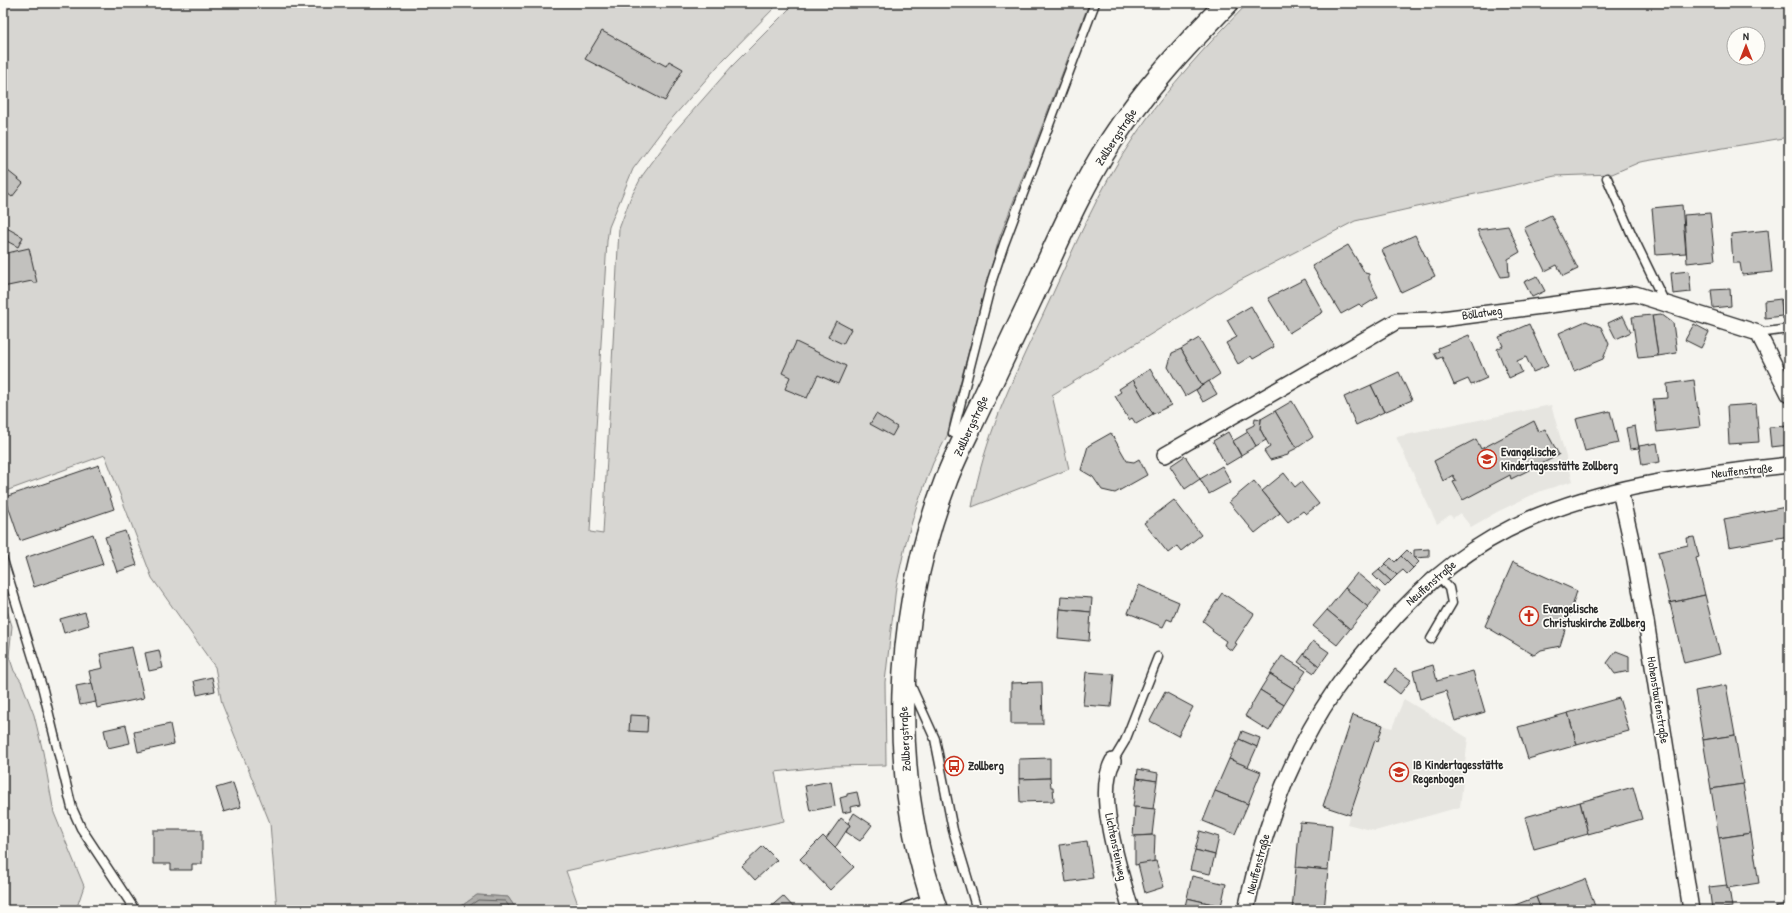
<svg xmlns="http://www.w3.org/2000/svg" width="1792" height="913" font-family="'Patrick Hand',sans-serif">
  <rect width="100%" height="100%" fill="#f5f4ef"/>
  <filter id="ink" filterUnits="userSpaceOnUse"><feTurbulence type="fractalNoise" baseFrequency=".025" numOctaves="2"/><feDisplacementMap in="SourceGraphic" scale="8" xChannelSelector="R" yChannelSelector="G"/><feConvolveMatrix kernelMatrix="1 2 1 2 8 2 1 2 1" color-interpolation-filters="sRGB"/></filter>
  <g filter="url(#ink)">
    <g fill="#e6e5e0">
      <polygon points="1551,405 1573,481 1538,492 1497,512 1471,527 1460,513 1453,518 1450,515 1437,524 1396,437"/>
      <polygon points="1404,699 1468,738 1460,807 1375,831 1347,824 1350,815 1323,806 1353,715 1392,728"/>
    </g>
    <g fill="#d7d6d2" stroke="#81807e" fill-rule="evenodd">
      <polygon points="3,3 779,3 724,59 667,124 633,169 609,227 607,241 590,532 603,534 619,229 630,199 642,176 675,131 733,65 795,3 1089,3 999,239 951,417 948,434 933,463 916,508 906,542 896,587 885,682 886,765 831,766 775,772 784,821 566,871 580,910 517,910 508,897 477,895 456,910 277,910 270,823 222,704 215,667 152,578 105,455 3,492"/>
      <path d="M1248,3H1789V137L1640,162L1612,174L1555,176L1355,221L1231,285L1052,395L1069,469L972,507C984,438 1012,380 1042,317C1071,255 1097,191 1136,134C1168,87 1208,44 1248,3ZM1734,34H1758V58H1734Z"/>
      <polygon points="3,597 12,626 9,656 14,671 21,681 34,715 43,752 54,813 84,886 76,910 3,910"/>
    </g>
    <polygon fill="#adaca9" stroke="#797877" points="477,895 508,897 517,910 456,910"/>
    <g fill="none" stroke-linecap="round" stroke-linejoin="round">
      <polyline stroke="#5f5f5d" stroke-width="1" points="463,910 478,900 505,901 512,910"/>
    </g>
    <g fill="#c2c1be" stroke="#2b2b2b">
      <polygon points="602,31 666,66 669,61 683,69 665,101 585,59"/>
      <polygon points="3,167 23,183 12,197 3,190"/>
      <polygon points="1682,205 1686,253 1656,255 1652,208"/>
      <polygon points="1710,213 1715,260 1687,263 1684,215"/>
      <polygon points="1551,215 1578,269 1563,276 1557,265 1545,271 1524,228"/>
      <polygon points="1508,226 1520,252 1508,259 1509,276 1501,277 1477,230"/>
      <polygon points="5,227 23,237 18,247 3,239 3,232"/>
      <polygon points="1768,230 1772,272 1742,275 1740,263 1733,263 1731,234"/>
      <polygon points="1415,235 1435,276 1401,292 1382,250"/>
      <polygon points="1348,245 1365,273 1369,274 1369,279 1378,297 1362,307 1359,304 1341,314 1312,266"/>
      <polygon points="29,248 37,283 33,283 32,281 3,287 3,254"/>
      <polygon points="1689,271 1691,292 1673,294 1671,273"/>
      <polygon points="1537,276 1545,291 1532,297 1524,282"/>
      <polygon points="1305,279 1323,312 1289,333 1268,298"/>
      <polygon points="1730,289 1731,306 1713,308 1711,290"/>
      <polygon points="1781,299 1782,316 1765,318 1764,301"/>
      <polygon points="1789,299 1789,318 1783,319 1781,300"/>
      <polygon points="1251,306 1274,347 1253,359 1251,356 1238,364 1226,343 1237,337 1227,320"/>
      <polygon points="1661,314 1673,323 1677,353 1658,356 1652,315"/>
      <polygon points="1652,315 1658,356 1638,358 1632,317"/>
      <polygon points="1623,316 1631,332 1616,339 1608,323"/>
      <polygon points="836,321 851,329 843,344 828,337"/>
      <polygon points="1586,321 1601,327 1609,344 1603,359 1574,371 1559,333"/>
      <polygon points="1529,324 1548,366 1533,372 1526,357 1517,361 1522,372 1509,378 1497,349 1503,346 1499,337"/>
      <polygon points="1694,324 1709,332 1701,348 1685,340"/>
      <polygon points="1469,335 1487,378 1471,385 1468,379 1454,385 1442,357 1437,359 1434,353 1439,351 1438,348"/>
      <polygon points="1199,338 1220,374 1202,386 1181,349"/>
      <polygon points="796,342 846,366 838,384 818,375 807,398 785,389 790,377 782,373"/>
      <polygon points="1181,349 1202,386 1185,396 1168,367 1172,353"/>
      <polygon points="1150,369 1171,405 1153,414 1133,380"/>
      <polygon points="1399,372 1412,400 1384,412 1371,385"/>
      <polygon points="1133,380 1153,414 1136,424 1132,418 1129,420 1115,396 1121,392 1119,389"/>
      <polygon points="1694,380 1700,427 1657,432 1653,399 1668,398 1667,384"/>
      <polygon points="1209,381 1217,394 1203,402 1196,390"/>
      <polygon points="1371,385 1384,412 1356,425 1344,397"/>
      <polygon points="1292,401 1313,437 1297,448 1275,411"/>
      <polygon points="1756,404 1759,442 1729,444 1727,406"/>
      <polygon points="1275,411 1297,448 1289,452 1288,455 1270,460 1264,451 1270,447 1260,429 1261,419"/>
      <polygon points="1610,411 1618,443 1585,451 1576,419"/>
      <polygon points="876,414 897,427 892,436 870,424"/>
      <polygon points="1255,418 1261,419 1260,429 1266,440 1256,446 1246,429 1254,425"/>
      <polygon points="1534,421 1539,432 1545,429 1559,455 1511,479 1510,475 1463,500 1453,482 1456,481 1453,475 1443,481 1434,461 1476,439 1481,449"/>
      <polygon points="1635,426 1639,448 1630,449 1626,428"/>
      <polygon points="1789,426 1789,445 1771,447 1769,427"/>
      <polygon points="1228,432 1241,456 1226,465 1213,441"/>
      <polygon points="1248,432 1256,446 1241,455 1233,441"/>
      <polygon points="1111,433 1127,461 1134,462 1139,459 1147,475 1115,493 1102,490 1093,477 1081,470 1088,446"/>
      <polygon points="1657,443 1660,462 1642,465 1639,446"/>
      <polygon points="1185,456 1200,479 1185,489 1170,466"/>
      <polygon points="99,465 114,509 20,541 5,497"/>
      <polygon points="1222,466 1231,482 1209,494 1200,479"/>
      <polygon points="1284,473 1295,487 1301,482 1319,504 1306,514 1303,511 1288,522 1262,491"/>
      <polygon points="1254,481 1280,513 1255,533 1229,502"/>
      <polygon points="1174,500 1201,535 1181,551 1177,546 1168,553 1144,523"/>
      <polygon points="1786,507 1789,536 1729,547 1724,519"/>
      <polygon points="1786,507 1789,507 1789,525"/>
      <polygon points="125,531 137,565 117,572 105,537"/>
      <polygon points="93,534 103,564 34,587 25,558"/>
      <polygon points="1694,537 1699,557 1696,558 1705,595 1670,603 1658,552 1688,545 1687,538"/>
      <polygon points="1429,549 1429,557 1414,558 1414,550"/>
      <polygon points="1407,550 1419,562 1413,568 1401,556"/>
      <polygon points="1401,556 1413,568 1407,574 1403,570 1397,575 1385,564 1391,558 1395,562"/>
      <polygon points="1513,562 1577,591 1560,646 1541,650 1534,655 1485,626"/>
      <polygon points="1385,564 1397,575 1391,581 1379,570"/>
      <polygon points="1379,570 1391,581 1385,587 1373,575"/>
      <polygon points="1357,573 1380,592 1368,607 1345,588"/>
      <polygon points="1139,585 1179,602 1172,621 1167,619 1163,627 1128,613"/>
      <polygon points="1345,588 1368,607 1350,629 1327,610"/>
      <polygon points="1222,593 1254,614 1235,643 1237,644 1232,651 1224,645 1226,641 1212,631 1213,629 1203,621"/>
      <polygon points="1705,595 1720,654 1684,663 1670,603"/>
      <polygon points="1061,596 1092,598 1091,612 1060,609"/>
      <polygon points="1060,609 1091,612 1089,641 1058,638"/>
      <polygon points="1327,610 1350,629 1337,645 1313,626"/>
      <polygon points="85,612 89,625 64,633 60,619"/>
      <polygon points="1313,641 1329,652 1319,666 1304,654"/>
      <polygon points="132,647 144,698 97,708 89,671 103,668 100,654"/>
      <polygon points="159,650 163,668 149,671 145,653"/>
      <polygon points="1616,651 1629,656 1629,671 1615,674 1607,663"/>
      <polygon points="1304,654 1319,666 1314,673 1298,662"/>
      <polygon points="1282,656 1306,671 1294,689 1270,674"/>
      <polygon points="1433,665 1437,681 1473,671 1485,712 1455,721 1446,691 1420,699 1413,671"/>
      <polygon points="1395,669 1411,680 1400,694 1385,682"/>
      <polygon points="1086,672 1114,674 1111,707 1083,705"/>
      <polygon points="1270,674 1294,689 1284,705 1260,690"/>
      <polygon points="212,677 215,691 197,695 194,681"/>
      <polygon points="1042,682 1043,724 1011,724 1011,683"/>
      <polygon points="92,683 96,702 80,705 76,686"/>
      <polygon points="1726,685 1735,735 1703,740 1695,691"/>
      <polygon points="1260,690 1284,705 1269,731 1245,716"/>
      <polygon points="1165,692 1193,707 1178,736 1150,721"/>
      <polygon points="1619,698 1629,731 1577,745 1568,713"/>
      <polygon points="1568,713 1577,745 1528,759 1518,727"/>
      <polygon points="630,715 648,716 647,732 629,731"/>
      <polygon points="1353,715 1383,725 1378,741 1375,740 1350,815 1323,806"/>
      <polygon points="170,724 174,744 138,752 134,732"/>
      <polygon points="126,725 130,743 108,748 104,730"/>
      <polygon points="1242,731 1260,738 1257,747 1239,739"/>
      <polygon points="1735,735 1743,784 1711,789 1703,740"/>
      <polygon points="1239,739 1257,747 1248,767 1229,759"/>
      <polygon points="951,757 955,757 957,772 953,772"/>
      <polygon points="1050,758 1050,778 1019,779 1019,759"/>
      <polygon points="1229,759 1261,772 1248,804 1215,791"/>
      <polygon points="1138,769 1158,773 1157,781 1137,778"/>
      <polygon points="1050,778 1051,787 1053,787 1054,801 1020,802 1019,779"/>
      <polygon points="1137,778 1157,781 1153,809 1133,807"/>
      <polygon points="831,781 835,806 810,811 805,786"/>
      <polygon points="233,783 241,807 224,812 216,788"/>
      <polygon points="1743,784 1751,833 1719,838 1711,789"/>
      <polygon points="1633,787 1642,819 1588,834 1580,802"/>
      <polygon points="1215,791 1248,804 1235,834 1203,821"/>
      <polygon points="857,792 860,805 850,807 851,811 843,813 840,798 847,796 847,794"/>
      <polygon points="1580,802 1588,834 1534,849 1525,817"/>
      <polygon points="1135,807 1155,809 1152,835 1133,836"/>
      <polygon points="854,813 872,825 860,841 846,832 850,825 848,823"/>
      <polygon points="841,818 850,825 835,848 826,839"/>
      <polygon points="1300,822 1332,825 1328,870 1296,867"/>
      <polygon points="153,830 202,830 202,864 192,864 192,870 171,870 171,864 153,864"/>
      <polygon points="1200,831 1219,837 1215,855 1195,850"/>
      <polygon points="1751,833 1759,883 1727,888 1719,838"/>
      <polygon points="1155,835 1154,862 1135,865 1135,836"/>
      <polygon points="823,836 854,867 830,890 800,859"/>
      <polygon points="1087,841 1093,878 1066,882 1060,845"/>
      <polygon points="763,846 777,860 755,880 742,866"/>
      <polygon points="1195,850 1215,855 1210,874 1190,870"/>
      <polygon points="1156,861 1164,887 1145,893 1138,864"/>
      <polygon points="1296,867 1328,870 1324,910 1292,910"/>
      <polygon points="1192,876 1226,884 1221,906 1187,898"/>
      <polygon points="1585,879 1596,909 1592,910 1541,910 1536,897"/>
      <polygon points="1727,885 1727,888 1729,888 1732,907 1712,909 1709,887"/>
      <polygon points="783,896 796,910 767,910"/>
      <polygon points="1536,897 1541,910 1502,910"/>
      <polygon points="1187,898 1221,906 1220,910 1184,910"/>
      <polygon points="1789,904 1789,910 1777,910 1776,906"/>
    </g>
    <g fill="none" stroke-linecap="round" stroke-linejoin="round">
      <g stroke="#2b2b2b" stroke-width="11">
        <g id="service">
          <polyline points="1607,178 1631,233 1665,303"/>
          <polyline points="1758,333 1789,329"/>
          <polyline points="963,437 953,433 992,280 1004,244 1095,3"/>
          <polyline points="3,560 43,690 72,808 81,828 135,910"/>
          <polyline points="1431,639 1452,603 1449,588 1437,575"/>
          <polyline points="911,686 935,739 953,830 977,910"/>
          <polyline points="1113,761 1125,741 1158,657"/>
        </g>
      </g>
      <g stroke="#2b2b2b" stroke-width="18">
        <g id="minor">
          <polyline points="1165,455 1397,321 1434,320 1635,294 1758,333 1789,394"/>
          <polyline points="1620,491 1632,544 1646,621 1691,910"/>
          <path d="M1113,761C1094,795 1121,874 1131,910"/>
          <polyline points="908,910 933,901"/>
          <path d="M1246,910C1262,833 1290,755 1335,690C1349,670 1365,651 1381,633C1425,581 1476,540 1540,515C1619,483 1705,474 1789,465"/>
        </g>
      </g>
      <g stroke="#2b2b2b" stroke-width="25">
        <path id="secondary" d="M936,910C888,773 894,618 945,483C953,461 964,440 974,419C989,387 1004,356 1019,324C1049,263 1074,198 1111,141C1144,90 1185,46 1227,3"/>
      </g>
      <use href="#service" stroke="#fdfcf7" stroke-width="8"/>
      <use href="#minor" stroke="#fdfcf7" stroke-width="15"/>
      <use href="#secondary" stroke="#fdfcf7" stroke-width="22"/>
    </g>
  </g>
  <defs>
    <g id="school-ring" transform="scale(1)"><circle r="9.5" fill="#fdfcf7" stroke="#c8321e" stroke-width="1.5"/><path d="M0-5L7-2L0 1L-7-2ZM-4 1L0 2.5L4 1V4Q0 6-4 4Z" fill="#c8321e"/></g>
    <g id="church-ring" transform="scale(1)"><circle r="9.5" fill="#fdfcf7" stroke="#c8321e" stroke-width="1.5"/><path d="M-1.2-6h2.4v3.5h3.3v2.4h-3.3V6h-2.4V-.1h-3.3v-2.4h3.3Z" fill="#c8321e"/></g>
    <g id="bus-ring" transform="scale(1)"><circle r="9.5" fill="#fdfcf7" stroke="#c8321e" stroke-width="1.5"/><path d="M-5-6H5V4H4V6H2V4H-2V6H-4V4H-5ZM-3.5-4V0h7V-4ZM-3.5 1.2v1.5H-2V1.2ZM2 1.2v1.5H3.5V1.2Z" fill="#c8321e"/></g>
  </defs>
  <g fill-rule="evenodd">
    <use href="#school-ring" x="1487" y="459"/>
    <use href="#church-ring" x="1529" y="616"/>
    <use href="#bus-ring" x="954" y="766"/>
    <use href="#school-ring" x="1399" y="772"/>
  </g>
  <g text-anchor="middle" stroke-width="3.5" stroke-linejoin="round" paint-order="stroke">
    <g font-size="12" fill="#2b2b2b" stroke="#fdfcf7">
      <text transform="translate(1116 137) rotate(-57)" y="4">Zollbergstraße</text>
      <text transform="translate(1482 313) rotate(-8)" y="4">Böllatweg</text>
      <text transform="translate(971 426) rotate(-65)" y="4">Zollbergstraße</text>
      <text transform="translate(1742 471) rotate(-6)" y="4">Neuffenstraße</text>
      <text transform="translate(1431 583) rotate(-41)" y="4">Neuffenstraße</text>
      <text transform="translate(1658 700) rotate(81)" y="4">Hohenstaufenstraße</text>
      <text transform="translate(905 739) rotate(-93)" y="4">Zollbergstraße</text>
      <text transform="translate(1116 847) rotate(78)" y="4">Lichtensteinweg</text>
      <text transform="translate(1258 864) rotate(-75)" y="4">Neuffenstraße</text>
    </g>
    <g font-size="12" font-weight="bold" fill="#2b2b2b" stroke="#fdfcf7" text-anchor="start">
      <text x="1501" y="456">Evangelische<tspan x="1501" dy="14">Kindertagesstätte Zollberg</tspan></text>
      <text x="1543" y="613">Evangelische<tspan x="1543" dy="14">Christuskirche Zollberg</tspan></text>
      <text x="1413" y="769">IB Kindertagesstätte<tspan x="1413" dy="14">Regenbogen</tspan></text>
      <text x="968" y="770">Zollberg</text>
    </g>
  </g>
  <rect width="1792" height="913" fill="none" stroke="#fdfcf7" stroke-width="16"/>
  <rect x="8" y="8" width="1776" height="897" fill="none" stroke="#2b2b2b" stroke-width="1.5" filter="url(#ink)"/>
  <g transform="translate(1746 46)"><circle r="19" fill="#fdfcf7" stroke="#a9a8a5"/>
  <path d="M0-3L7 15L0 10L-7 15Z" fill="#c8321e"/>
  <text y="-6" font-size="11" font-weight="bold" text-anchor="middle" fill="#2b2b2b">N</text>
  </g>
</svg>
